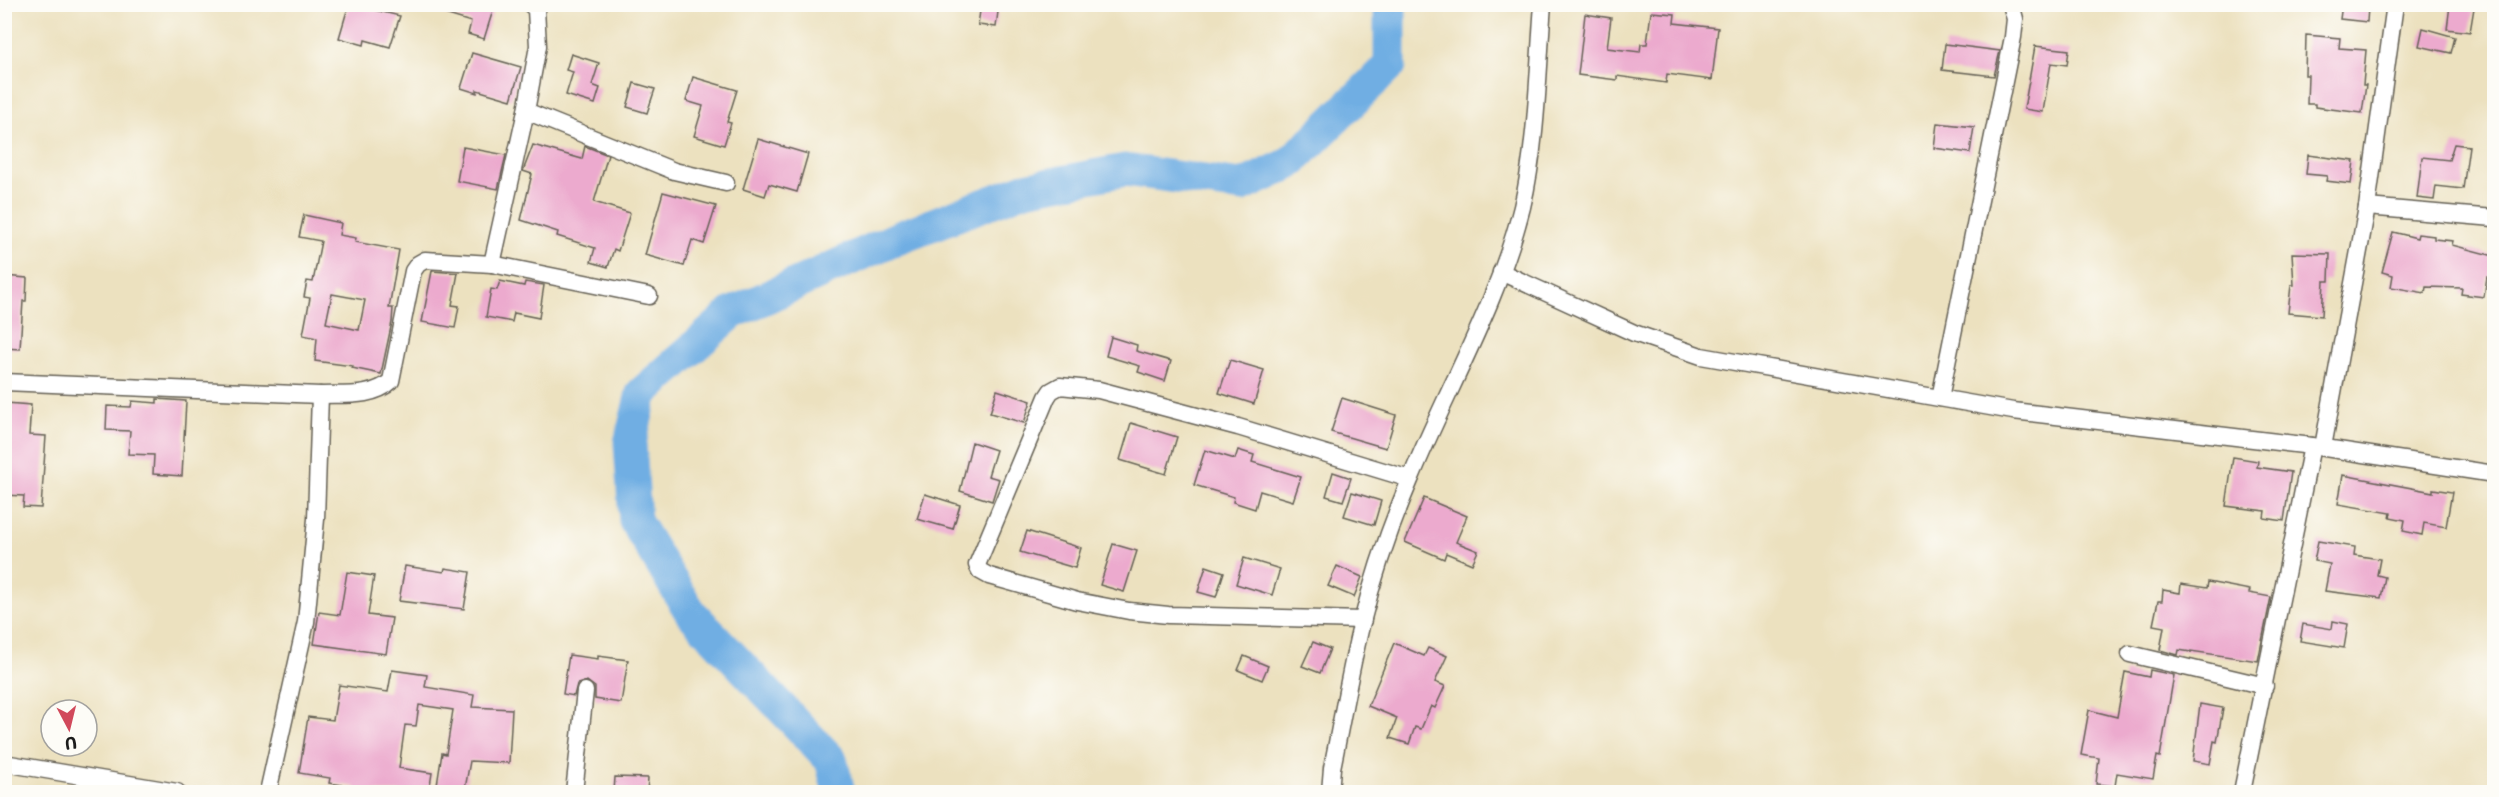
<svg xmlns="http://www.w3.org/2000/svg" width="2499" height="797" font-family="'Playpen Sans',sans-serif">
  <rect width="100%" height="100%" fill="#fdfcf7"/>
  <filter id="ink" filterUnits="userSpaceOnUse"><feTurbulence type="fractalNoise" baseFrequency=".0167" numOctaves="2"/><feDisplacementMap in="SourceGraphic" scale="12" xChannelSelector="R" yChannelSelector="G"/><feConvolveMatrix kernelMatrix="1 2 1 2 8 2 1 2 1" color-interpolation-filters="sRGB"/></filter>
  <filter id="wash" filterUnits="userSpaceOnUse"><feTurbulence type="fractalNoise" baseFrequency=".008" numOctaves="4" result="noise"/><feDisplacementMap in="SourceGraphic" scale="24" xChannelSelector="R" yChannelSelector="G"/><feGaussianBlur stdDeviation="1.35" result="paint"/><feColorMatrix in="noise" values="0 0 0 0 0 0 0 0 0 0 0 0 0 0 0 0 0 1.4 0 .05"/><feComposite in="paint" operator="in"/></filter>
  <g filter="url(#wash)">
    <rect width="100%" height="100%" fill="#ece1bf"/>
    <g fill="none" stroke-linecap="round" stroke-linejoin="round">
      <polyline stroke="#70aee3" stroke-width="33" points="839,792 831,760 691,613 635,521 630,443 642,393 732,313 897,238 1025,189 1125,170 1242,186 1289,164 1390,65 1390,4"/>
    </g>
    <g id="blocks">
      <g fill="#ecaace" fill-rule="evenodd">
        <polygon points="349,4 400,16 390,47 365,40 364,45 339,38"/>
        <polygon points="425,4 495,4 484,39 468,34 471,22 425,8"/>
        <polygon points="981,4 999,4 996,27 978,25"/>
        <polygon points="2342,4 2368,7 2367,22 2340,19"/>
        <polygon points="2450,5 2474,8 2470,32 2447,29"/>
        <polygon points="1651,12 1675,14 1674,23 1718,28 1712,80 1667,74 1666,83 1617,76 1617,80 1578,75 1585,14 1611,18 1607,48 1640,52 1641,44 1647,44"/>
        <polygon points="2423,28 2455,37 2451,53 2419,46"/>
        <polygon points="2306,35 2340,38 2339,48 2366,50 2363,85 2366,85 2362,113 2315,107 2315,104 2307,104 2308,75 2305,75"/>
        <polygon points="1945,44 2000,51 1994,76 1942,70"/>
        <polygon points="2035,46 2069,50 2067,65 2051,63 2043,112 2024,109"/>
        <polygon points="472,53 521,67 511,100 477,90 477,93 461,88"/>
        <polygon points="571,54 599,63 592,85 600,88 595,104 566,95 573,72 566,70"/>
        <polygon points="693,77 737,90 727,122 731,123 724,145 694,136 703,106 686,101"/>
        <polygon points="634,83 655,89 647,113 627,107"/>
        <polygon points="1937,123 1974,127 1970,153 1934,148"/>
        <polygon points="758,139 808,154 797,192 769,184 765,196 743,189"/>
        <polygon points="2454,144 2469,146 2463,189 2436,186 2434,200 2417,198 2422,157 2449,160"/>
        <polygon points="533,145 582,159 585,146 608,155 594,202 630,213 618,251 614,249 608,267 591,262 595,248 557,236 558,232 521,220 532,174 523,171"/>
        <polygon points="463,147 506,155 498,189 457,181"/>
        <polygon points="2308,155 2354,161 2351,184 2326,181 2327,176 2306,174"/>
        <polygon points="663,192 716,206 704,244 692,240 684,266 645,255"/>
        <path d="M304,215L341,223L339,235L356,238L355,242L399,250L389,308H393L392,322L381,374L352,368L353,366L315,361L317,338L303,335L310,298L304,297L307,281L313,282L321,241L299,237ZM332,294L365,300L359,330L326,323Z"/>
        <polygon points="2393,232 2417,238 2418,234 2434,236 2434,239 2453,241 2452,245 2494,256 2490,278 2487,277 2484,297 2461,294 2462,288 2426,287 2425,293 2391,287 2393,275 2382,272"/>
        <polygon points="2292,253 2330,254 2329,281 2324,281 2322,316 2288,313 2291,285 2294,285"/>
        <polygon points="432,271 458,273 452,305 459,306 455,328 422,322"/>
        <polygon points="4,276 27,278 26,301 23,301 20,349 4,348"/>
        <polygon points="500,281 524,286 525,282 544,285 539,318 514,313 512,322 486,317 491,289 497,290"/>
        <polygon points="1111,337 1137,345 1136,351 1171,361 1165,381 1138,372 1140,366 1106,356"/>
        <polygon points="1230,360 1264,370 1254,404 1219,393"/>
        <polygon points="997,390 1031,401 1024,423 990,413"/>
        <polygon points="1342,398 1396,415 1386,448 1331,432"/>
        <polygon points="157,399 186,401 182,476 153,474 154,455 128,454 130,431 106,430 107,406 131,407 132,401 157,403"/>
        <polygon points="6,403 31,405 29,435 46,436 41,508 23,507 24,496 4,495"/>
        <polygon points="1131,423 1177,437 1166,474 1120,460"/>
        <polygon points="972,442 996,450 988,476 999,479 992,501 960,491"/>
        <polygon points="1205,450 1235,459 1238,450 1254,455 1252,462 1301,477 1293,501 1260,491 1255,509 1233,502 1234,497 1194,485"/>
        <polygon points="2233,457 2258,461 2257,467 2291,472 2284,521 2264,518 2265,511 2226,506"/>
        <polygon points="1333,472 1351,478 1343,501 1326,496"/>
        <polygon points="2343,475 2433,492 2433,489 2452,492 2446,527 2424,523 2422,535 2403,531 2405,520 2390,517 2391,513 2338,504"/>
        <polygon points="1352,492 1381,501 1374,525 1344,516"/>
        <polygon points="925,494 960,505 953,529 917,519"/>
        <polygon points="1424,498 1467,516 1456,542 1478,551 1472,564 1446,553 1444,559 1405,542"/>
        <polygon points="1027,531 1081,548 1075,568 1020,552"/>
        <polygon points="2318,541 2355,547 2354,555 2380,559 2377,575 2385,577 2381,598 2325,591 2330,564 2314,561"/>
        <polygon points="1113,544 1137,551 1124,592 1100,585"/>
        <polygon points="1244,558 1280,569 1272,595 1236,584"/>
        <polygon points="405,566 444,572 445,568 470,572 464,609 399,601"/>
        <polygon points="1206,566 1224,572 1216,597 1198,592"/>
        <polygon points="1337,566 1362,577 1354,597 1328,586"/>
        <polygon points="347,572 374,576 368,615 392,618 386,654 314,644 319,612 340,615"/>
        <polygon points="2208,582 2250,590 2249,593 2271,597 2258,661 2191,651 2191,652 2179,650 2178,655 2160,650 2164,627 2153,625 2158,601 2162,601 2163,590 2180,593 2181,584 2207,588"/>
        <polygon points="2333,621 2348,624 2344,648 2300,641 2303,624 2332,629"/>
        <polygon points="1313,642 1330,649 1320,673 1302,666"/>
        <polygon points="1394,643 1424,656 1428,648 1447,656 1435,682 1445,686 1435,708 1431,706 1421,729 1415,727 1409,744 1390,738 1397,718 1368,706"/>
        <polygon points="569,655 598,659 598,656 628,660 621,703 595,699 595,687 587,681 577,684 574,696 563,694"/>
        <polygon points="1244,656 1268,666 1262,680 1238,670"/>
        <polygon points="392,670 427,675 425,687 474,695 472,707 512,709 509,763 470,761 465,789 437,785 442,753 446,754 453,710 419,705 416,726 405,725 399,768 432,773 429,792 378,792 355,789 356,787 329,783 330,778 299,773 308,717 333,720 339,685 388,692"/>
        <polygon points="2150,670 2174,675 2160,757 2157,756 2153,779 2117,773 2115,786 2096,784 2099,758 2081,755 2089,710 2117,717 2125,672 2149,677"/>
        <polygon points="2200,704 2223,708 2217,742 2214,741 2210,764 2193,761"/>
        <polygon points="615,777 648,778 647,792 614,792"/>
      </g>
    </g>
  </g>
  <g filter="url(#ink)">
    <use href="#blocks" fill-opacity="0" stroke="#656155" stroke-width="1.5"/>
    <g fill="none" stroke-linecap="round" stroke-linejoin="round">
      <g stroke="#656155" stroke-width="19">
        <g id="street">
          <polyline points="526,111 674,171 726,183"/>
          <polyline points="2367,207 2494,218"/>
          <polyline points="492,264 526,111 538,46 536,9 530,4"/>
          <polyline points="1501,272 1634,333 1701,356 2013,411 2312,446"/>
          <path d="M4,382L320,395C344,394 373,398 391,381L413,271L418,264L425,260L492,264L649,296"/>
          <polyline points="1940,398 2013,37 2015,19 2011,4"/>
          <polyline points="2323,447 2367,207 2395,4"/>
          <polyline points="1363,620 1168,615 1129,611 1077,601 989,576 980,571 977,565 1047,397 1051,391 1060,386 1099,390 1238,427 1410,479"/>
          <polyline points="2130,654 2265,686"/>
          <polyline points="4,763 177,792"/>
          <polyline points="268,792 306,622 316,519 320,395"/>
          <polyline points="574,792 585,691"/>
          <path d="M1330,792L1332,768C1342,720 1350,670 1362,622C1374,574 1391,525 1410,480C1447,389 1498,303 1522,207C1537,145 1538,69 1543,4"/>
          <polyline points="2242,792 2312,446 2494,474"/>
        </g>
      </g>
      <use href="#street" stroke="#fff" stroke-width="16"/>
    </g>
  </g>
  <rect width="2499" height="797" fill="none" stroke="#fdfcf7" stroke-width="24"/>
  <g transform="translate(69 728) rotate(173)"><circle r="28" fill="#fdfcf7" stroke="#a3a29f" stroke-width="1.5"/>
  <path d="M0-4.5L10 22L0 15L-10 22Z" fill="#d1495b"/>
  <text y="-9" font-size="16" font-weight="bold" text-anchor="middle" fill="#1c1c1c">U</text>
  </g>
</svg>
